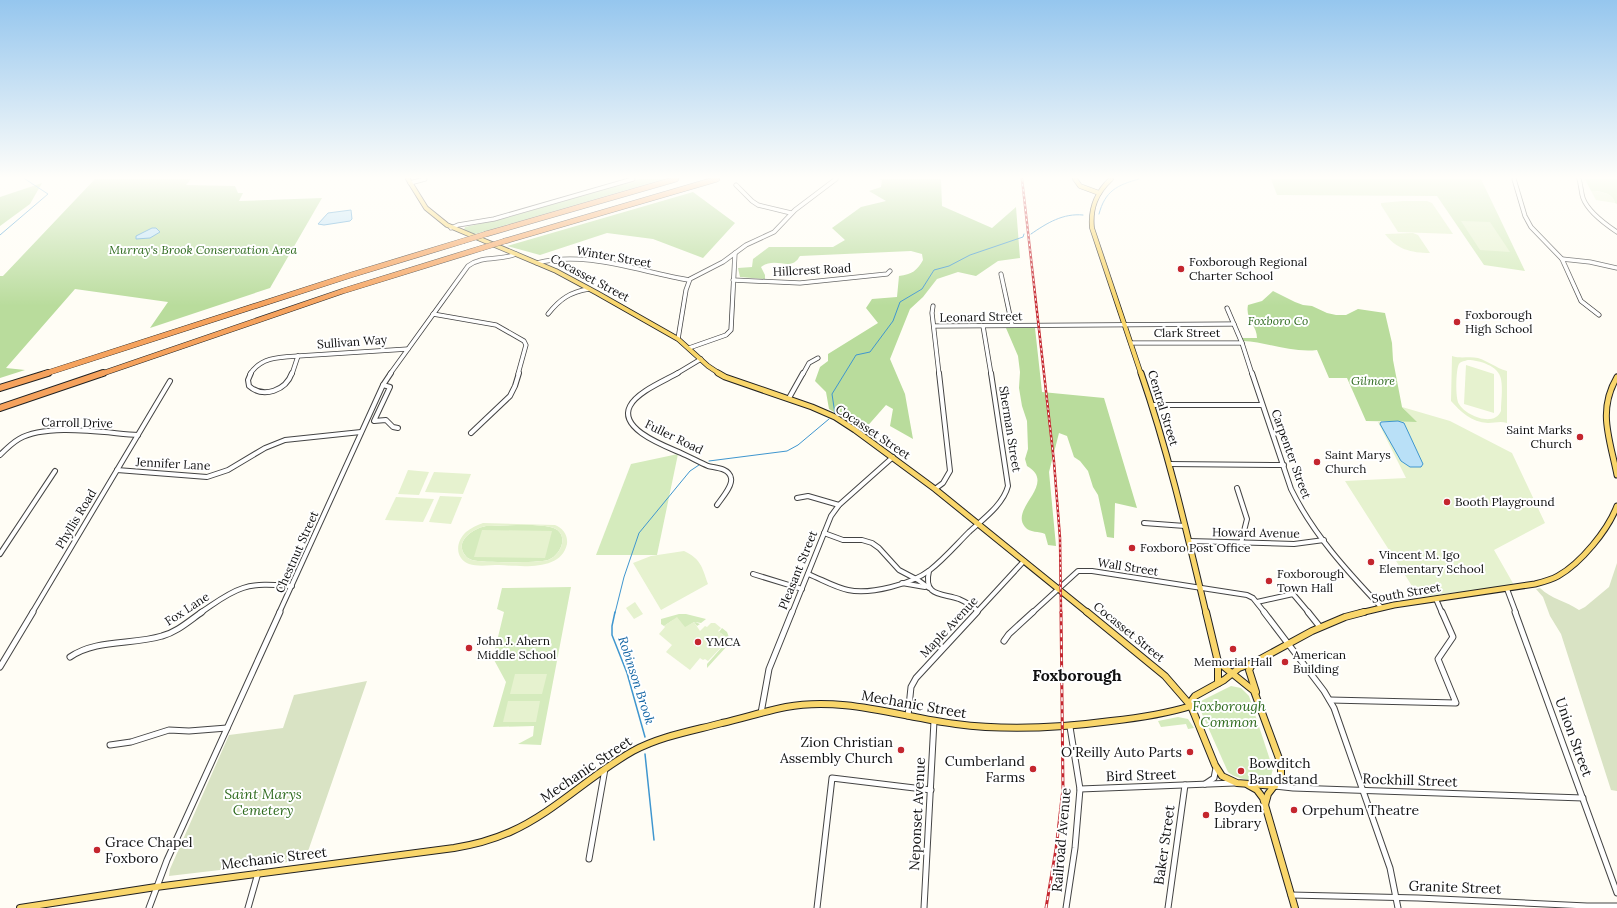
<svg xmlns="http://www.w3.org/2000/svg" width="1617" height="908" viewBox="0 0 1617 908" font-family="Lora,serif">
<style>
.green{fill:#d5ebbd}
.forest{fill:#b9dc9c}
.cemetery{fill:#d9e3c4}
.pitch{fill:#e6f2cf;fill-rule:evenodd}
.water{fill:#b9e0f7;stroke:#3f96cf}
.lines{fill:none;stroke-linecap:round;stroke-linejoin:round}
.stream-far1{stroke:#3f96cf;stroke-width:1}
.stream{stroke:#3f96cf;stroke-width:1.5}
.minor-far2-casing{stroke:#444;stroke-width:5}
.minor-far1-casing{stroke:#444;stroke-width:6}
.minor-casing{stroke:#444;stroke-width:7}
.major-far2-casing{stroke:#222;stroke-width:5.5}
.major-far1-casing{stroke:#222;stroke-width:7}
.major-casing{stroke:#222;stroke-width:8}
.highway-far1-casing{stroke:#222;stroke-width:6}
.highway-casing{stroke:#222;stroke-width:8}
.minor-far2{stroke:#fff;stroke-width:3.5}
.minor-far1{stroke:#fff;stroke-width:4}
.minor{stroke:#fff;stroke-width:5}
.major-far2{stroke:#f9d66b;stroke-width:4}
.major-far1{stroke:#f9d66b;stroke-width:5}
.major{stroke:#f9d66b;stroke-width:6}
.highway-far1{stroke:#f5a25d;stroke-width:5}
.highway{stroke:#f5a25d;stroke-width:6}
.rail-far1-casing{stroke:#c4262e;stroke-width:2.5}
.rail-casing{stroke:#c4262e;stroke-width:3}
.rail-far1{stroke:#fff;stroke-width:1;stroke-dasharray:2.5;stroke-linecap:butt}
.rail{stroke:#fff;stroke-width:1.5;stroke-dasharray:4;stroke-linecap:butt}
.highway-bridge-casing{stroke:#222;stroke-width:6;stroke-linecap:butt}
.highway-bridge{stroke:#f5a25d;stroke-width:5}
.poi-dot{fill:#c4262e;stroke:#fff;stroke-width:1.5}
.labels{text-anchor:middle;stroke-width:4;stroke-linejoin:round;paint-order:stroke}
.park-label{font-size:12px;font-style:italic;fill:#2f6b1f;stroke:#fff}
.street-label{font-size:12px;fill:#111;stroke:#fff}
.poi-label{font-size:12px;fill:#111;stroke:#fff;text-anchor:start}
.water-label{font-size:13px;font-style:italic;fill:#1768a6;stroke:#fff}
.near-street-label{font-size:14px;fill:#111;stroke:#fff}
.near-park-label{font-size:14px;font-style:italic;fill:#2f6b1f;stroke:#fff}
.near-poi-label{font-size:14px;fill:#111;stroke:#fff;text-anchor:start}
.district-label{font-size:16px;font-weight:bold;fill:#111;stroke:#fff}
</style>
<rect width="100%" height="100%" fill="#fffdf5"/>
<g class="green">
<polygon points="1271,179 1481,179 1525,271 1484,265 1437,196 1277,195"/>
<path d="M1585,179H1617V204L1615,203C1613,193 1600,191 1591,191Z"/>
<polygon points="678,454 657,555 596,555 631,464"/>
<path d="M486,526C503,526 535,523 550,527C570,531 563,554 548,560C539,563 482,563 472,560C469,559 466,557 465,555C454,541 474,528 486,526Z"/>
<polygon points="571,587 541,745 518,744 533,736 534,726 493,727 506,682 493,658 504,612 497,609 502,588"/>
<polygon points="679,614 686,614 706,619 701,623 695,622 700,624 697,626 694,622 685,628 673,620 664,626 661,624 661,619"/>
<polygon points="722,628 727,632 730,640 726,644 728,645 707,668 707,664 729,639 719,632"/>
<path d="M1231,686L1241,688L1249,696L1273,769L1271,776C1261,784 1237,780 1228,772L1199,707L1198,704L1201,701Z"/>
<polygon points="1178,717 1188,719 1194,728 1188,729 1186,724 1161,727 1158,721"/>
</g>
<g class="forest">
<polygon points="95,179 191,179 186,185 235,186 238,193 243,193 239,201 322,198 270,288 150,328 168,302 75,289 6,368 25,370 0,378 0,276 3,276"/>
<polygon points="639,179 664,179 475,234 464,230 465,227 502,219"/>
<path d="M878,179H941L942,206L992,228L1016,207L1020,258L998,261L976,276L958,272L937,279L923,297L910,309L890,359L905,394L913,439L890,426L893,409L886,405L864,430L829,409L826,392L815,381L820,367L828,361V354L878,323L866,308L872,299L897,297L899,276C912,274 917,271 923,260L922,254L911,251L800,256C798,258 798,260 796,261C788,269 774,257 761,267L765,275V279L740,277L738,268L752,267L753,259L769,247H833L845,240L832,228L861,207L886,201L869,191L881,187L882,180Z"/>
<polygon points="42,183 30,204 0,226 0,197"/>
<polygon points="693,192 735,223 703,258 653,239 607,233 540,255 507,246"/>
<path d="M1273,291L1295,302L1303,305L1312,306L1327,313L1336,315H1346L1358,309L1385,313L1392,343L1393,360L1402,407L1418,422L1366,421L1347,378H1329L1317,350C1292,353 1267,342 1243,341L1241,338H1257C1257,325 1245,319 1248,305L1262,301Z"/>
<path d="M1006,328H1035L1042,392L1104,398L1137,508L1115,503L1114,538L1107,537L1098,495L1093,487L1088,471L1080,461L1074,457L1067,436L1059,433L1049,472L1056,546L1048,545L1045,534C1039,531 1030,533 1025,527C1009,508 1058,484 1027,466L1025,459L1028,449L1027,421L1022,406L1019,388L1020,372L1018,356Z"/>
</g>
<g class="cemetery">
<path d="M1617,563V791L1611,790L1561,634L1550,616L1543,597L1536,589L1540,588C1551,599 1566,601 1579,610L1585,607L1609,587Z"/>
<polygon points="367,681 305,860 169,876 170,869 229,735 283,728 294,695"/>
</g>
<g class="pitch">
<path d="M1591,191C1600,191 1613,193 1615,203L1596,200Z"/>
<polygon points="1403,201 1427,201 1432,203 1453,234 1398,232 1381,205 1381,203"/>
<polygon points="1461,221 1490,222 1510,252 1480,250"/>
<path d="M1413,233L1418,235L1430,253C1411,253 1396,249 1385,234Z"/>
<path d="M1452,356C1461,359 1469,356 1478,358C1488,361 1496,368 1507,371V423C1500,421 1495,423 1488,423C1471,422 1461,412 1451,401ZM1468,360C1479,360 1499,366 1501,379C1503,390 1501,401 1501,411C1494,428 1465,415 1459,404C1455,399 1456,368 1459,364C1461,361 1465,361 1468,360Z"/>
<polygon points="1466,365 1494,374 1494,413 1464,404"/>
<polygon points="1402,407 1450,421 1512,453 1545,523 1494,550 1514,585 1419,597 1345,481 1406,478 1378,422 1417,422"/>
<polygon points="408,470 429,472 419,495 398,494"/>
<polygon points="434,472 471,474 463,494 425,492"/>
<polygon points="440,496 462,497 451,524 429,522"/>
<polygon points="396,497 434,499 423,522 385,520"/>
<path d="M483,523L555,525C563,528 568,535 567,544C561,572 520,566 499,565C490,565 478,567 469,564C454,558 456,541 466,532C471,528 477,525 483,523ZM486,526C503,526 535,523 550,527C570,531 563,554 548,560C539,563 482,563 472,560C469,559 466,557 465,555C454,541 474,528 486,526Z"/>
<polygon points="482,530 552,531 545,558 474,557"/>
<path d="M684,551C701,559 702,567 708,584L661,610L633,563L651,556Z"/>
<polygon points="635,602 643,614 634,619 626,608"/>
<polygon points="677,617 685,627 694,622 700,631 705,626 707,627 711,623 715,623 721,628 718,631 729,639 708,661 705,659 703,660 700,658 690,670 666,652 672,645 659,634 665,627 664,626"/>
<polygon points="515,674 547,674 542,694 510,694"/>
<polygon points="508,701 540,701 536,722 503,722"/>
</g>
<g class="water">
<polygon points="351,210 352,219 350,221 324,225 318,224 328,213"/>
<polygon points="152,228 156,228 160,232 150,238 136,239 136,236"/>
<polygon points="1398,421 1404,423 1423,464 1421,467 1410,467 1401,461 1380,424 1381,422"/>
</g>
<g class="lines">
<g class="stream-far1">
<path d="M1099,214C1105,191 1117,185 1139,179"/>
<path d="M1031,234C1047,223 1063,213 1083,215"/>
<polyline points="0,235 48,194 25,179"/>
<polyline points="835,414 832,394 856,355 870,352 893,321 900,302 922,289 934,270 949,266 970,255 1023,237 1024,234"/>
<polyline points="709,461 787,451 798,445 829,419"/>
<polyline points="615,613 624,577 639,533 690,471 699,465"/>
</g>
<g class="stream">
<polyline points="615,612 612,626 612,635 627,673 645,737"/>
<polyline points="645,754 654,840"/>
</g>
<g class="minor-far2-casing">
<g id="minor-far2">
<polyline points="1514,179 1525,216 1531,227 1562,259 1581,301 1599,315"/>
<path d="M1579,179C1581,185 1581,192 1583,198C1588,212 1605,224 1617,232"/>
<polyline points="410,183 425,179"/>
<polyline points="736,185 752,201 758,205 791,213"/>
<polyline points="451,228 458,225 494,219 633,179"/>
<polyline points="1562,259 1590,262 1617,268"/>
<path d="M537,263C586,250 640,272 689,280"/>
<polyline points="1001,274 1012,325"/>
<polyline points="733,280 800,283 887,274 890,271"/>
<polyline points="933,306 932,313 939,374"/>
<polyline points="1227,308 1242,343 1252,374"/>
<polyline points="433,314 496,325 524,341 526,345 518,374"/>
<path d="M548,314C560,299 570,292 589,289"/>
<polyline points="935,326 1234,324"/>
<polyline points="983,326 991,374"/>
<polyline points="678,339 686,290 690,279 723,262 746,245 774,232 795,210 836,179"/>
<polyline points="1132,343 1242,343"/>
<polyline points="689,348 726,335 731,330 735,253"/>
<polyline points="298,356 408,349"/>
<path d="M250,374C261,357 280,357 298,356"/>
<polyline points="292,374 298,356"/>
<path d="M390,374L468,266C483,255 500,261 516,254"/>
<polyline points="676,374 701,359"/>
<polyline points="803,374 809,363 818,358"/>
</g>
</g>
<g class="minor-far1-casing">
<g id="minor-far1">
<path d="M251,373L248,380L249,386C264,399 286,390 292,373"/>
<path d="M678,373C664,381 637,392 630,406C618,429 665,446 681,453C690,457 699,462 708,466C716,468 729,468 731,478C733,486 721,499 717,505"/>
<path d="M1252,373L1291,489C1313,534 1347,571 1381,607"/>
<polyline points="383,385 390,387 374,421 386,420 393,427 398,428"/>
<polyline points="789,398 803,373"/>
<polyline points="1152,405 1262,405"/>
<polyline points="471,433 510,396 515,386 519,373"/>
<path d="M0,455C6,449 12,443 19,439C47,423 105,433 138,435"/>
<polyline points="1169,464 1284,465"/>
<polyline points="117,470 207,477 228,470 265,448 285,440 361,432"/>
<polyline points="1237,488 1247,519 1241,543"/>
<polyline points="935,489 943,483 950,471 939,373"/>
<polyline points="797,498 808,496 839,505"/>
<polyline points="1144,523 1185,526"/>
<polyline points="824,533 843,540 862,540 872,543 879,548 899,570 918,580 929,588"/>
<polyline points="1189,541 1294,544 1324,540"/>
<polyline points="0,554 55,471"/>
<path d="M929,571C923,597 942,593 959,599C966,602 972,606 978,611"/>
<polyline points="753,574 802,589"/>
<path d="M808,574C821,579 834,587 848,590C870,595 912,584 930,570C944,559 956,545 969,532C983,519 1003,505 1008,486L991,373"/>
<polyline points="902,583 925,587"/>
<polyline points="1507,589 1516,613"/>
<polyline points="1436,599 1442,613"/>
<polyline points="1257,602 1293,594 1309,613"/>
<polyline points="32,613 170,381"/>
<path d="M200,613C214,604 227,593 243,588C258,583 276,585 292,586"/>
<polyline points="279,613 383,385 391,373"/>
<polyline points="792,613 831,516 839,505 893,457"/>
<polyline points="976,613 1024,561"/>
<polyline points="1032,613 1078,571 1092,571 1247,595 1253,598 1265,613"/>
</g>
</g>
<g class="minor-casing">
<g id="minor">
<polyline points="1264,612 1324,691 1334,708 1390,868 1398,908"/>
<polyline points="1308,612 1320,627"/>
<polyline points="1515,612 1617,893"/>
<polyline points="1004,641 1009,634 1033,612"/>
<path d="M70,657C96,639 132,645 162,636C177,632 189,621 202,612"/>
<polyline points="0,667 33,612"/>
<polyline points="1330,700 1456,703 1438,659 1453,637 1442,612"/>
<polyline points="761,713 769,669 792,612"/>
<polyline points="908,716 911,687 916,678 977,612"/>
<polyline points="110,745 131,742 169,730 189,731 227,728"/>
<polyline points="1205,784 1214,778 1216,768"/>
<polyline points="1275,786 1293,788 1583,798"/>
<polyline points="1080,789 1235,783"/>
<polyline points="589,859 605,769"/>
<polyline points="1291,895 1418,898 1587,906 1617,906"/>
<polyline points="149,908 167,860 280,612"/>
<polyline points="248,908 258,873"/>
<polyline points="817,908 832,778 931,790"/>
<polyline points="924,908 934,721"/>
<polyline points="1066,908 1075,848 1080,789 1070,727"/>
<polyline points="1168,908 1185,785"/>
</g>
</g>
<g class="major-far2-casing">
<g id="major-far2">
<polyline points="408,179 426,208 447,225 556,271 597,293 678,339 708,366 720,374"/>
<polyline points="1075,179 1080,186 1099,193"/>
<path d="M1111,179C1096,193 1090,208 1092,228L1141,374"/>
</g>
</g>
<g class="major-far1-casing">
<g id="major-far1">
<polyline points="718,373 725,377 812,407 835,417 855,430 935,489 1088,613"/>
<path d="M1141,373C1168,451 1187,533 1206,613"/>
<path d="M1617,377C1597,411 1610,439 1617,475"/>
<path d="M1360,613L1394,605L1535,584C1543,582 1551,580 1558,576C1581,563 1608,530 1617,506"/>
</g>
</g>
<g class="major-casing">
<g id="major">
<polyline points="1087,612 1165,676 1191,706 1215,765 1222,776 1237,783 1275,786"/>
<polyline points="1206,612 1218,662 1218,683"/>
<polyline points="1218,662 1254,691 1281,764 1281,777 1268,794 1265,805"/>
<polyline points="1253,663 1249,670 1256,692"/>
<polyline points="1191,706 1192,700 1195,696 1224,680 1239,668 1255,662 1312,631 1345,617 1364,612"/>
<polyline points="1248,785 1257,790 1263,798 1295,908"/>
<path d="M20,908L156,887L454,848C473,845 492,840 510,832C555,812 590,775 633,751C661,736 692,731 722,723C744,718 765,711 786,707C843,696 900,717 956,724C1008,731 1059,728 1111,721C1138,718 1165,714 1191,706"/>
</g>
</g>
<g class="highway-far1-casing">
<g id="highway-far1">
<polyline points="486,234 676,179"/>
<polyline points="505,241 717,179"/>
<polyline points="44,374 351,275 463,241"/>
<polyline points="101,374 343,291 482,248"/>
</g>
</g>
<g class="highway-casing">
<g id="highway">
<polyline points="0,388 48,373"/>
<polyline points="0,408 103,373"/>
</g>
</g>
<use href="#minor-far2" class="minor-far2"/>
<use href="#minor-far1" class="minor-far1"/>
<use href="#minor" class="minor"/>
<use href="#major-far2" class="major-far2"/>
<use href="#major-far1" class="major-far1"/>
<use href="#major" class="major"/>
<use href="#highway-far1" class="highway-far1"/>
<use href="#highway" class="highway"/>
<g class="rail-far1-casing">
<polyline id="rail-far1" points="1022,179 1054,462 1060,538 1061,613"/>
</g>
<g class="rail-casing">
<polyline id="rail" points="1046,908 1056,849 1063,789 1061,612"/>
</g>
<use href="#rail-far1" class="rail-far1"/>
<use href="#rail" class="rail"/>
<g class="highway-bridge-casing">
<g id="highway-bridge">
<polyline points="463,241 486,234"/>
<polyline points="482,248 505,241"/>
</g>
</g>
<use href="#highway-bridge" class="highway-bridge"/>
</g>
<linearGradient id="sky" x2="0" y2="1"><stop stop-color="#95c6ee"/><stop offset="0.58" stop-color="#fffefa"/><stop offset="1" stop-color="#fffefa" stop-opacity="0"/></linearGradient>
<rect width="1617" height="306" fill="url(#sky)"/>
<g class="poi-dot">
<circle cx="1181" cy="269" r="4"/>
<circle cx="1457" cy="322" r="4"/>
<circle cx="1580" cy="437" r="4"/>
<circle cx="1317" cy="462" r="4"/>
<circle cx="1447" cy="502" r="4"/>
<circle cx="1132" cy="548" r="4"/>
<circle cx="1371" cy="562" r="4"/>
<circle cx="1269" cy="581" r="4"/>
<circle cx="698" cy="642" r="4"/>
<circle cx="469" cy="648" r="4"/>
<circle cx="1233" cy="649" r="4"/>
<circle cx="1285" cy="662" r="4"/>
<circle cx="901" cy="750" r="4"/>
<circle cx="1190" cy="752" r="4"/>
<circle cx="1033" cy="769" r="4"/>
<circle cx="1241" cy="771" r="4"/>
<circle cx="1294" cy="810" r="4"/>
<circle cx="1206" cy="815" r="4"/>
<circle cx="97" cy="850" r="4"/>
</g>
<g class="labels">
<g class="park-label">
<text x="203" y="254">Murray's Brook Conservation Area</text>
<text x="1278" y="325">Foxboro Co</text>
<text x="1373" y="385">Gilmore</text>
</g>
<g class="street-label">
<text transform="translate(614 257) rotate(10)" y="4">Winter Street</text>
<text transform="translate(812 270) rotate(-3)" y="4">Hillcrest Road</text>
<text transform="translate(590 278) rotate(28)" y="4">Cocasset Street</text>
<text transform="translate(981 317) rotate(-1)" y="4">Leonard Street</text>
<text x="1187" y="337">Clark Street</text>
<text transform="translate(352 342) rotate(-4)" y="4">Sullivan Way</text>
<text transform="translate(1163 408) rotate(73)" y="4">Central Street</text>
<text transform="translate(77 423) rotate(1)" y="4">Carroll Drive</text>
<text transform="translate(1010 429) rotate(81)" y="4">Sherman Street</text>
<text transform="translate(873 432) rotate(34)" y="4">Cocasset Street</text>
<text transform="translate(674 437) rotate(26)" y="4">Fuller Road</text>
<text transform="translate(1291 454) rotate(70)" y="4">Carpenter Street</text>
<text transform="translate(173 464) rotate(3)" y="4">Jennifer Lane</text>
<text transform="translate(76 519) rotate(-59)" y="4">Phyllis Road</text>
<text transform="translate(1256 533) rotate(1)" y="4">Howard Avenue</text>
<text transform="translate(297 552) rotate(-66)" y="4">Chestnut Street</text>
<text transform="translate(1128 567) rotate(9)" y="4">Wall Street</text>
<text transform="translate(798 570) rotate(-68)" y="4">Pleasant Street</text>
<text transform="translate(1406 593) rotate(-10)" y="4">South Street</text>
<text transform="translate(187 609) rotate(-33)" y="4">Fox Lane</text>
<text transform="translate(949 627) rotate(-47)" y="4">Maple Avenue</text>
<text transform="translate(1129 632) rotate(39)" y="4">Cocasset Street</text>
</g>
<g class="poi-label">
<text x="1189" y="266">Foxborough Regional<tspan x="1189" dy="14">Charter School</tspan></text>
<text x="1465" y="319">Foxborough<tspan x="1465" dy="14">High School</tspan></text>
<text x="1572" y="434" text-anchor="end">Saint Marks<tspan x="1572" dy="14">Church</tspan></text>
<text x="1325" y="459">Saint Marys<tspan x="1325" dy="14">Church</tspan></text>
<text x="1455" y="506">Booth Playground</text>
<text x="1140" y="552">Foxboro Post Office</text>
<text x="1379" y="559">Vincent M. Igo<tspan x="1379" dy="14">Elementary School</tspan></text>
<text x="1277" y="578">Foxborough<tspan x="1277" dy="14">Town Hall</tspan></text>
<text x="477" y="645">John J. Ahern<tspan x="477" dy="14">Middle School</tspan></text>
<text x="706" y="646">YMCA</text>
<text x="1293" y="659">American<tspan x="1293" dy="14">Building</tspan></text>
<text x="1233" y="666" text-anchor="middle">Memorial Hall</text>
</g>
<g class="water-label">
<text transform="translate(637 680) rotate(72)" y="5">Robinson Brook</text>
</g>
<g class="near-street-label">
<text transform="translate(914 704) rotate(10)" y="5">Mechanic Street</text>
<text transform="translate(1574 737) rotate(70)" y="5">Union Street</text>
<text transform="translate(586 769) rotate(-34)" y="5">Mechanic Street</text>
<text transform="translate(1141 775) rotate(-2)" y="5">Bird Street</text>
<text transform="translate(1410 780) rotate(2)" y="5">Rockhill Street</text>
<text transform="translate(917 814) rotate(-87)" y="5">Neponset Avenue</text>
<text transform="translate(1061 840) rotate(-85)" y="5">Railroad Avenue</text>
<text transform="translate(1164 845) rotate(-82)" y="5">Baker Street</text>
<text transform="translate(274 858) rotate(-7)" y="5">Mechanic Street</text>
<text transform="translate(1455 887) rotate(2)" y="5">Granite Street</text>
</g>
<g class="near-park-label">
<text x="1229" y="711">Foxborough<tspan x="1229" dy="16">Common</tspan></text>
<text x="263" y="799">Saint Marys<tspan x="263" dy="16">Cemetery</tspan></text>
</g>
<g class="near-poi-label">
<text x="893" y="747" text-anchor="end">Zion Christian<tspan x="893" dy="16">Assembly Church</tspan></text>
<text x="1182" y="757" text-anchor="end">O'Reilly Auto Parts</text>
<text x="1025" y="766" text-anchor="end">Cumberland<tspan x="1025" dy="16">Farms</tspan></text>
<text x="1249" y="768">Bowditch<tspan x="1249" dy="16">Bandstand</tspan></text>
<text x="1214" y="812">Boyden<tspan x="1214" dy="16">Library</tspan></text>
<text x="1302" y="815">Orpehum Theatre</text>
<text x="105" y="847">Grace Chapel<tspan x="105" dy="16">Foxboro</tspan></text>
</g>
<g class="district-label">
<text x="1077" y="681">Foxborough</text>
</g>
</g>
</svg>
